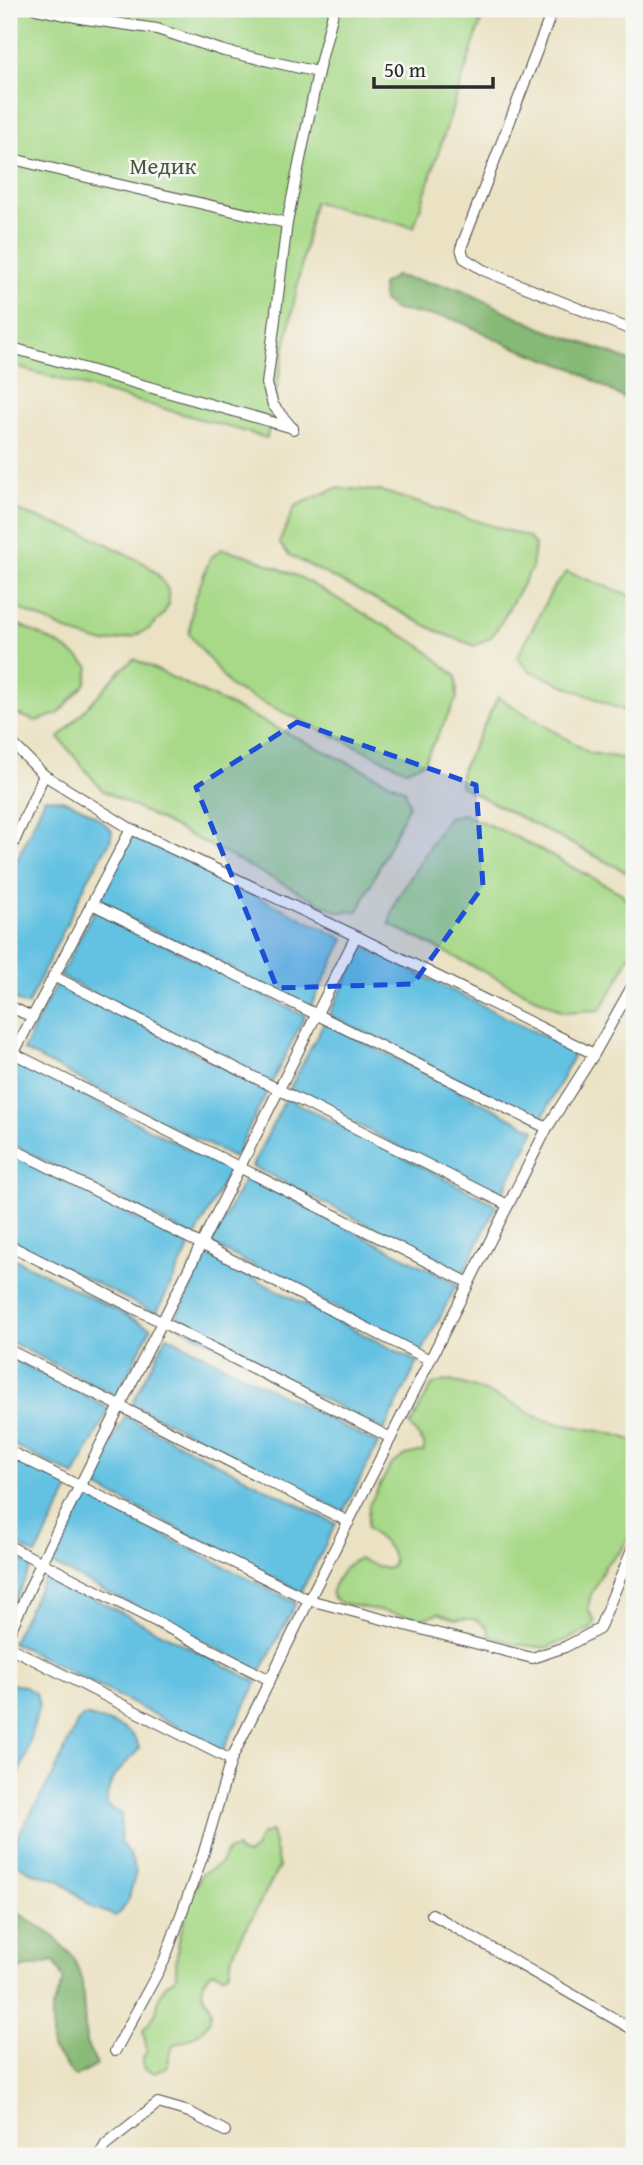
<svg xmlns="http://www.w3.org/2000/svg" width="643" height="2165" viewBox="0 0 643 2165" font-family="'Gentium Book Plus',serif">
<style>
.green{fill:#a7d988;stroke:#69825a;stroke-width:2}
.forest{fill:#85b974;stroke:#587250;stroke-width:2}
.water{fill:#64c1e2;stroke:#487686;stroke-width:2}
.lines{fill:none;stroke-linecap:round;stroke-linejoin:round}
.lane-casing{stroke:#484642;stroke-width:12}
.lane{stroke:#fff;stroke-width:10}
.marked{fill:#1d4ed8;fill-opacity:0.2;stroke:#1d4ed8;stroke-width:5;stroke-dasharray:14 9;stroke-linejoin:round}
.labels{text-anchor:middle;stroke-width:5;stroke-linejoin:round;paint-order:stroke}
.park-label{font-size:23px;fill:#4a5642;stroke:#f6f6f2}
</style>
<rect width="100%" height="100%" fill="#f6f6f2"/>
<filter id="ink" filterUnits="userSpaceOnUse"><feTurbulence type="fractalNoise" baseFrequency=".0143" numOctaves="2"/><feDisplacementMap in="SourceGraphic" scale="14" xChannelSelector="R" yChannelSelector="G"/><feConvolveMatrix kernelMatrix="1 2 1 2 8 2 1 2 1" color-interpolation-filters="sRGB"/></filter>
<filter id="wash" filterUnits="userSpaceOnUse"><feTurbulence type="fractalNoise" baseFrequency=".00686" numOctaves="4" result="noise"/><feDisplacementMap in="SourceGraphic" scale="28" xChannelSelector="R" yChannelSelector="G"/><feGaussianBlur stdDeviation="1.57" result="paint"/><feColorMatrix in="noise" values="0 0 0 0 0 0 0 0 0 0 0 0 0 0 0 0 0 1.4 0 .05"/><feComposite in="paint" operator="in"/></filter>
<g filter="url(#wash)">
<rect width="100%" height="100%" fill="#ebe2c3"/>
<g class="green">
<polygon points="9,9 485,9 414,227 314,202 267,438 9,365"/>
<polygon points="336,488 381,491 528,537 535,545 532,568 500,624 492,636 475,646 441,633 289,555 279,543 295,506"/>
<polygon points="9,508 91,536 146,564 159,576 168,590 169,604 162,616 149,629 132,637 105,643 77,635 9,604"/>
<polygon points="222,549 246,555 299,577 421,646 456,676 457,698 423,763 406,770 232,688 189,634 193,604 210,558"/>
<polygon points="567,572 634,597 634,715 530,671 517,658 553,588"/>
<path d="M9,620C36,633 68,646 89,667L86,683L58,714L36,721L19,715L9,708Z"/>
<polygon points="134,659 405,790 409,805 358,911 338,912 102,790 59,738 121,670"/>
<polygon points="498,697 590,753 634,760 634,876 460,786 461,771"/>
<polygon points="463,814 514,836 621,893 634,909 634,946 617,982 600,1010 564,1012 389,924 396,901 448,817"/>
<path d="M446,1381C462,1381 496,1396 512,1403C520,1406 527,1413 535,1416C567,1430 602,1427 634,1441V1528L621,1551L606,1564L590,1597L588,1609L595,1622L591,1629L547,1648L514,1644L489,1635L487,1627L475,1619H455L438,1613L423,1619L341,1603L333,1597L331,1593C336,1579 344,1565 358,1559L386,1569L393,1566C396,1548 379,1539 367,1528L369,1505L391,1465L406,1455L424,1451V1443L410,1426L432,1385Z"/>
<path d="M271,1831L279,1867L232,1955L230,1970L224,1975L213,1971C207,1977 201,1981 202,1990C202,1996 206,1999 209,2004C218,2026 190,2041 173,2045L167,2066L155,2073L145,2069L142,2060L147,2050L143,2031L156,2012L159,1998L165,1986L176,1977C175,1943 186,1905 202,1874L221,1863L227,1851L237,1848L239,1852L247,1855L255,1849L261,1835Z"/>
</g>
<g class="forest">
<polygon points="395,276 458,288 543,329 603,350 634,363 634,404 574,369 511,346 463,323 449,318 395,310 383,301 382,285"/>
<polygon points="9,1907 52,1935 74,1958 82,1982 86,2043 97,2065 75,2077 52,2049 52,2008 64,1981 54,1961 17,1970 9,1968"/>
</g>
<g class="water">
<path d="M45,798C71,799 94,812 112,831L110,842L88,879L27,1006L9,997V877Z"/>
<polygon points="131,834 344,939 310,1008 98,903"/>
<polygon points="95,908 305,1016 271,1084 60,976"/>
<polygon points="363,946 575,1052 541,1121 329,1015"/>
<polygon points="57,982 268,1090 234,1158 23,1050"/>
<polygon points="324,1022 535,1130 500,1198 289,1090"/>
<polygon points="18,1062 229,1170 195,1238 9,1143 9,1081"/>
<polygon points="286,1098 497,1205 463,1273 252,1166"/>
<polygon points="9,1153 190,1246 156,1314 9,1239"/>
<polygon points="246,1176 457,1284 422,1352 211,1244"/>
<polygon points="207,1255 418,1362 384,1430 173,1323"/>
<polygon points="9,1256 151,1328 116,1396 9,1341"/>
<polygon points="167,1336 378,1444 343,1512 132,1404"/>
<polygon points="9,1357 109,1408 75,1476 9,1443"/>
<polygon points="125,1416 336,1524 301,1592 91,1484"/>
<polygon points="9,1455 70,1487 36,1555 9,1541"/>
<polygon points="85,1495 296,1603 261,1671 50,1563"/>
<polygon points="9,1554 32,1566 9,1611"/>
<polygon points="46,1574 257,1682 223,1750 12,1642"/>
<polygon points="12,1684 24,1686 36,1694 39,1705 26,1756 9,1794 9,1691"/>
<path d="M85,1716C103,1721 136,1726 139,1749C124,1766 105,1780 107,1805L121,1814L120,1842L130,1855L136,1872L129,1897L121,1912L115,1916L92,1907L59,1880L34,1873L9,1860V1851L53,1775L78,1721Z"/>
</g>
</g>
<g filter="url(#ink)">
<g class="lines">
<g class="lane-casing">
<g id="lane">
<polyline points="36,9 86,19 157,29 224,51 318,72"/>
<polyline points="553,9 461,248 464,258 483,270 634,331"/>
<polyline points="9,158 107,182 287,223"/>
<polyline points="9,347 293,428"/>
<polyline points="293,429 273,405 267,384 287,223 318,72 334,9"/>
<polyline points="9,740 44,775 131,829 356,936 594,1054 547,1128 309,1600 231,1760"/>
<polyline points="9,853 44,775"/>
<polyline points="92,904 547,1128"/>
<polyline points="53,976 508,1205"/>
<polyline points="9,1006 32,1017"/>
<polyline points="13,1053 469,1283"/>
<polyline points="594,1054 634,983"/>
<polyline points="9,1062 131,829"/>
<polyline points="9,1147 430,1360"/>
<polyline points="9,1245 391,1438"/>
<polyline points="9,1350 349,1522"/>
<polyline points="9,1451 309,1600 532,1658 565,1647 599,1629 634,1545"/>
<polyline points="9,1546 270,1680"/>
<polyline points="9,1634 41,1563 356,936"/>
<polyline points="9,1647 231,1760 203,1855 164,1961 115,2051"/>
<polyline points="432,1914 634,2030"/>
<polyline points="99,2156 106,2144 158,2103 189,2112 225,2131"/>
</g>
</g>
<use href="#lane" class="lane"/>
</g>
</g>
<path class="marked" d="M297,722L476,785L483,886L413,984L277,988L196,787Z"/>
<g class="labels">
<g class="park-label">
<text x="163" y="174">Медик</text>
</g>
</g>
<rect width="643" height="2165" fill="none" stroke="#f6f6f2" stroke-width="35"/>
<path d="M374 77v10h119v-10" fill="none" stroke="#2b2b2b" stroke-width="3.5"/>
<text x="384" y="77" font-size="21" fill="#2b2b2b" stroke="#f6f6f2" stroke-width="5" paint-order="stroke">50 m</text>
</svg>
